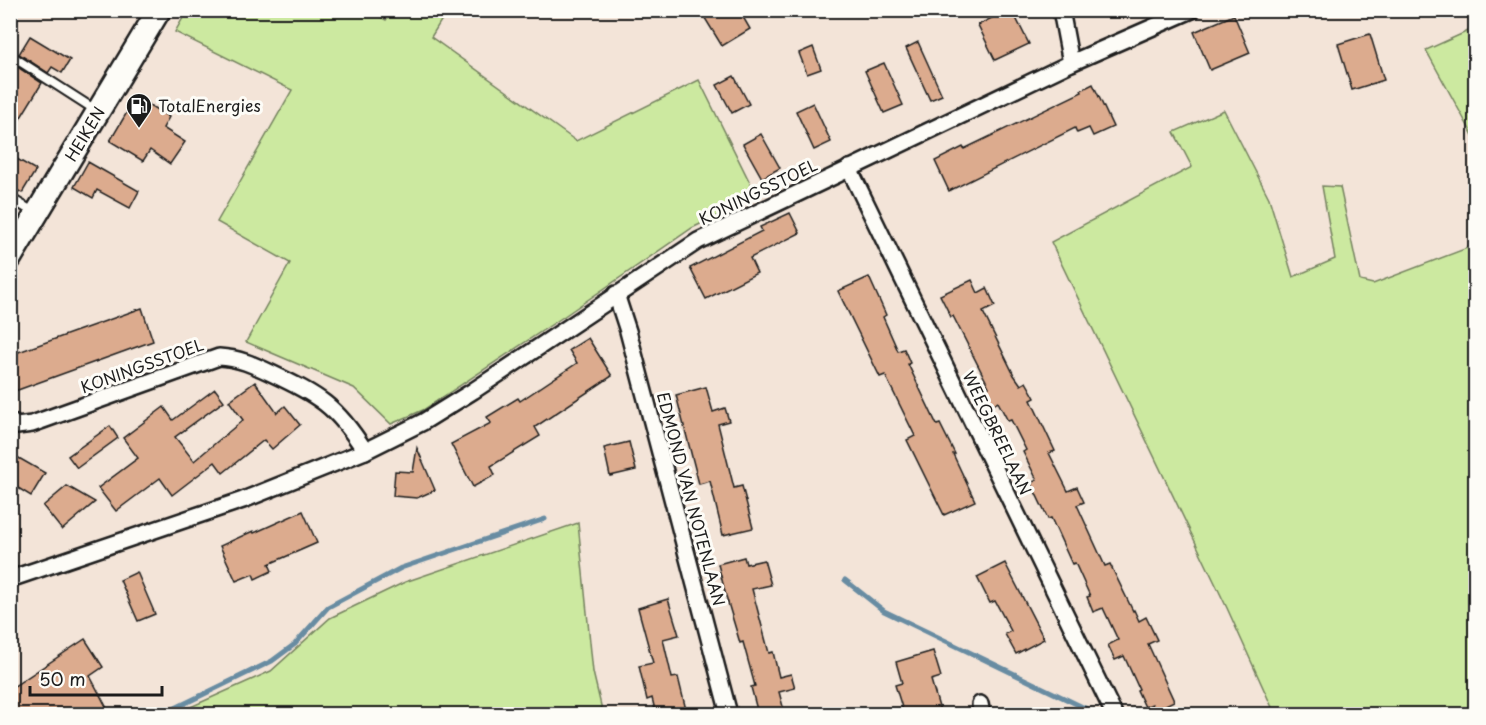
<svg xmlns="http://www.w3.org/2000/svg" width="1486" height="725" viewBox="0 0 1486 725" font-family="'Playpen Sans',sans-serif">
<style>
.green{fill:#cce9a0;stroke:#74825e;stroke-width:1.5}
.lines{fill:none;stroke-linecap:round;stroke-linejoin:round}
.stream{stroke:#688ca2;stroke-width:5}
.building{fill:#dcab8e;stroke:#1c1c1c;stroke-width:1.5}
.lane-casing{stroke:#1c1c1c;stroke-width:12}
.street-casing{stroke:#1c1c1c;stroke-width:20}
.secondary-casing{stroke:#1c1c1c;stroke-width:27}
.lane{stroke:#fdfcf7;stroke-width:8}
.street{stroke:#fdfcf7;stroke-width:15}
.secondary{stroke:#fdfcf7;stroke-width:22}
.labels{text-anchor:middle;stroke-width:6;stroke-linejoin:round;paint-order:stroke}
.poi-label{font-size:16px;fill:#1c1c1c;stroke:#fdfcf7;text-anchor:start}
.street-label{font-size:16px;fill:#1c1c1c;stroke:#fdfcf7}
</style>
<rect width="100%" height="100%" fill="#f3e4d8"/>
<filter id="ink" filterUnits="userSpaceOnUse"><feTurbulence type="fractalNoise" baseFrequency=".0167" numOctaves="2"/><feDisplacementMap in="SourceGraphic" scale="12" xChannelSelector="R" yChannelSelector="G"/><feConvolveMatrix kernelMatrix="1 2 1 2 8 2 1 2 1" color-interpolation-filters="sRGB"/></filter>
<g filter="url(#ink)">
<g class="green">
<polygon points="370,11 386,20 393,11 447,11 431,37 576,141 699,80 757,197 692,228 563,317 423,410 391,424 354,388 246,342 290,263 217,222 292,90 175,32 187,11"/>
<polygon points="1475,28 1475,139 1426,50"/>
<polygon points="1224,110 1269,198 1293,277 1335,259 1322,186 1340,187 1360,281 1373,284 1475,245 1475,714 1275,714 1227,608 1051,242 1192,167 1174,132"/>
<polygon points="578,523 593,672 603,714 175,714 271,671 330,618 405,582"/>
</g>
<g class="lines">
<g class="stream">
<polyline points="845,580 884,611 1093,712"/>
<polyline points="163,714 272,661 295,644 328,607 401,568 545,519"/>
</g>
</g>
<g class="building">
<polygon points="700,10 739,10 750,29 722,46"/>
<polygon points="1007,10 1012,10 1029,44 995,60 978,25"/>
<polygon points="1234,15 1250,53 1210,70 1194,32"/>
<polygon points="1370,34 1384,80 1352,90 1338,44"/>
<polygon points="30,36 70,60 62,73 52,67 48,73 19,54"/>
<polygon points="918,42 942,95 930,100 906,48"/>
<polygon points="813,47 821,69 807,74 799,53"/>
<polygon points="884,63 903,105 884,113 865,71"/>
<polygon points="13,64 42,83 10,135 10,68"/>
<polygon points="734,76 749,104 732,113 717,85"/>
<polygon points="1093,84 1113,127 1093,136 1089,128 1077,133 1075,128 949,191 935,161 963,147 964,149 1082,92 1081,90"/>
<polygon points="136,97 169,117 163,128 185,142 170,164 150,150 143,161 110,141"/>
<polygon points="813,103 831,142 814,150 796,111"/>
<polygon points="761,134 780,168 762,178 743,144"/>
<polygon points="10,155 36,170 22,193 10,186"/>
<polygon points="88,162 139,191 130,208 97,190 93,198 74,187"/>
<polygon points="790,213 800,233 750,258 757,273 706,299 690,268 762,231 760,227"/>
<polygon points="869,277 886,315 883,317 898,351 904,349 910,363 908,364 937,425 940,424 955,454 953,454 975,501 944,515 907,440 915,436 885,375 880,377 838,291"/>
<polygon points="972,280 978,293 987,288 995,306 983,312 1014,375 1021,385 1026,382 1035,398 1031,400 1055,451 1049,453 1068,491 1077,487 1084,502 1077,505 1105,566 1110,564 1133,611 1134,610 1139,621 1146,617 1157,640 1148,644 1174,701 1155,710 1152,704 1145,707 1137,690 1139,689 1124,656 1115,660 1108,645 1118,640 1103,608 1093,612 1087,597 1090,596 1075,563 1072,564 1051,518 1048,519 1031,483 1037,480 1023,452 1026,450 1011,420 1008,421 998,402 993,405 985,389 989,387 953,316 951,317 940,295"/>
<polygon points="142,308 153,341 15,391 10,378 10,355"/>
<polygon points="588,338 612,376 535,427 540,436 491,466 495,475 473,487 451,444 491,423 487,417 518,398 520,401 577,363 569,350"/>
<polygon points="255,382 277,413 285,406 300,425 272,449 264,440 223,473 215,462 172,495 160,478 116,511 98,488 138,458 123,438 164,407 173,420 215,389 224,401 175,437 194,461 243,420 229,401"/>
<polygon points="706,387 713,412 725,408 729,421 718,424 734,488 742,486 753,528 723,535 710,481 699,484 676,395"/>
<polygon points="110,426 118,438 77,468 68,456"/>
<polygon points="629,442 636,470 610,476 604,448"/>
<polygon points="417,448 435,490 417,498 393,496 395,471 413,472"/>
<polygon points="10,453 45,473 31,496 10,483"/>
<polygon points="67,486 95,502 62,530 43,506"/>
<polygon points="303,511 317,543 269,564 272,571 255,579 253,574 236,581 220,546 253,531 254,533"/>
<polygon points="744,557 746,564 764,560 771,585 752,589 769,653 773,652 779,677 791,674 795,688 779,692 785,714 758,714 751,687 755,686 743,642 740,643 726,596 718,564"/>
<polygon points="1005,563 1044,639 1016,654 1005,634 1011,631 995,601 990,603 977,577"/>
<polygon points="137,572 155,614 138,621 120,580"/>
<polygon points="668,599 679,635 663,639 672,678 678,677 687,714 656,714 652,698 647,700 639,666 653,663 638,608"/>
<polygon points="85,639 103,667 90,676 110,714 15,714 10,707 10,689"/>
<polygon points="933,651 941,677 931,680 941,714 904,714 895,685 902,683 896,662"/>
</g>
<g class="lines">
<g class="lane-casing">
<g id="lane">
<polyline points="10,55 97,111"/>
<polyline points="10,198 35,213"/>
</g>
</g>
<g class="street-casing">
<g id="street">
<polyline points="1061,10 1071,63"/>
<polyline points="849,168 1114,714"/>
<polyline points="616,294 628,331 729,714"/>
<path d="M10,421L17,426L32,424L219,357C239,358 254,365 271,373C319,396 336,405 365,451"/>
<polyline points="10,579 243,500 365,451 423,422 473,391 698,241 1071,63 1192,10"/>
<polyline points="980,704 982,714"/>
</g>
</g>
<g class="secondary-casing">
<polyline id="secondary" points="10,258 159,10"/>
</g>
<use href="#lane" class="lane"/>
<use href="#street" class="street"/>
<use href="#secondary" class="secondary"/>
</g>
</g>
<defs>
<g id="fuel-pin" transform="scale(1.35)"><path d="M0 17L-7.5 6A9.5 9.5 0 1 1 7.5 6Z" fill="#1c1c1c" stroke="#fdfcf7"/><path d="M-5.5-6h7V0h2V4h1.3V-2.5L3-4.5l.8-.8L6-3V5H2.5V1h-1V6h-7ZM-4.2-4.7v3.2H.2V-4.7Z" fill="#fff"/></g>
</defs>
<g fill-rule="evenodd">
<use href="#fuel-pin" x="139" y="106"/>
</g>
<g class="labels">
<g class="poi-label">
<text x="158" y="112">TotalEnergies</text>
</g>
<g class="street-label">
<text transform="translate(85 134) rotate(-59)" y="6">HEIKEN</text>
<text transform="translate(758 192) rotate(-26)" y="6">KONINGSSTOEL</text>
<text transform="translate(142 366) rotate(-20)" y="6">KONINGSSTOEL</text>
<text transform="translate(997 433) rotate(64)" y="6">WEEGBREELAAN</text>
<text transform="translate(691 499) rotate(75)" y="6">EDMOND VAN NOTENLAAN</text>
</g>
</g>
<rect width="1486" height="725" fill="none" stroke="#fdfcf7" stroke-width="36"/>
<rect x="18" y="18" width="1450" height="689" fill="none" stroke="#1c1c1c" stroke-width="2" filter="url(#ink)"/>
<path d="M30 686v9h132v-9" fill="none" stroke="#1c1c1c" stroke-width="3"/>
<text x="39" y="686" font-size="18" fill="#1c1c1c" stroke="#fdfcf7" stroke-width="4.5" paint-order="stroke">50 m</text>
</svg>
